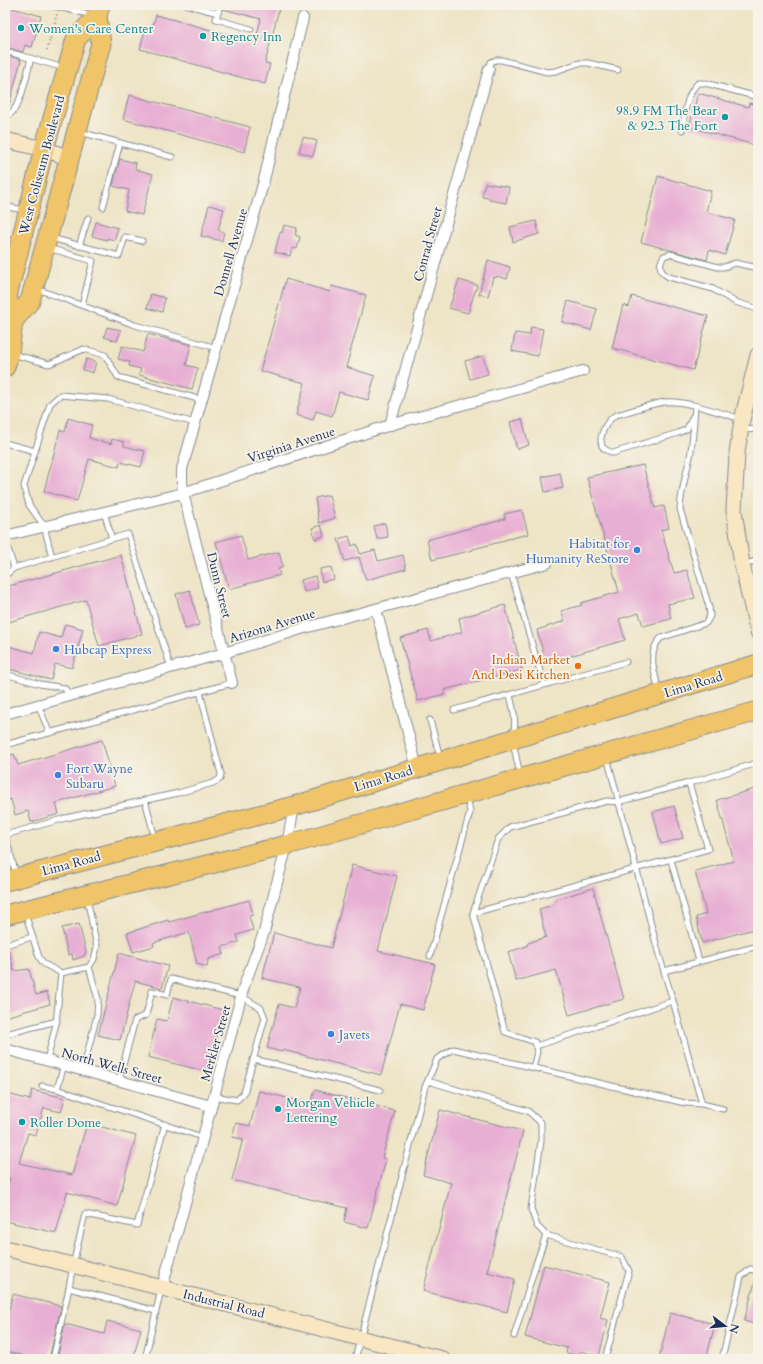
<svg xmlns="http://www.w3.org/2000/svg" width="763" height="1364" viewBox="0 0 763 1364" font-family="Cardo,serif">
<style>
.building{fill:#e8afd4}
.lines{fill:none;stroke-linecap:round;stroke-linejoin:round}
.lane-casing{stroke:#848a92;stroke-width:7}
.street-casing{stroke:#848a92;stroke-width:12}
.secondary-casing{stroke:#848a92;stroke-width:17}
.highway-casing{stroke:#848a92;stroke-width:21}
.path{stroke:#848a92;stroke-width:2;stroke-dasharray:1 3;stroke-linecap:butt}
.lane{stroke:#fff;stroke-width:5}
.street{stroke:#fff;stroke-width:10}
.secondary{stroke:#f9e7c3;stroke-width:15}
.highway{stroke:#f0c469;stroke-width:19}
.culture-dot{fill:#0f9aa8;stroke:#f7f3e8;stroke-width:1.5}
.shop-dot{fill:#3f7fe0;stroke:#f7f3e8;stroke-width:1.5}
.food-dot{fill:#e8710a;stroke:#f7f3e8;stroke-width:1.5}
.labels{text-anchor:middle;stroke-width:3.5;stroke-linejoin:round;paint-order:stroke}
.culture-label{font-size:13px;fill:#0d838f;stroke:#f7f3e8;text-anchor:start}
.street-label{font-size:13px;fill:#1b2f5e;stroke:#f7f3e8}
.shop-label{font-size:13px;fill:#366cbe;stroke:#f7f3e8;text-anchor:start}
.food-label{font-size:13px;fill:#c56008;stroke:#f7f3e8;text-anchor:end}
</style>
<rect width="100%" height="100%" fill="#f7f3e8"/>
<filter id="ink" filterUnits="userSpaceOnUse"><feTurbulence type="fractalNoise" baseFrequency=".025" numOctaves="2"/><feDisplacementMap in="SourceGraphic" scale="8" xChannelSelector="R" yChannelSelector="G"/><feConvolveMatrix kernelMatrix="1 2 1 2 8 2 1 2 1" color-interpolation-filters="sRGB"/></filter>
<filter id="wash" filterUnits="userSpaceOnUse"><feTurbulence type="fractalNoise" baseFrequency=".012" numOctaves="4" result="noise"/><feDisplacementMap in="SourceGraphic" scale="16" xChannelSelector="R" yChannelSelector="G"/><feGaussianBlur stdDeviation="0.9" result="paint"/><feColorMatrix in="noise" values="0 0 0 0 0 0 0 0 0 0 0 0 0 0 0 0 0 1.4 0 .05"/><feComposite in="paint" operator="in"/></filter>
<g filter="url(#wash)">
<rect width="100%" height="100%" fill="#eee4c6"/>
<g id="blocks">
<g class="building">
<polygon points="224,5 280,5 265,63 270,64 265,84 140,49 145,30 151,32 156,15 255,42 261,19 223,9"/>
<polygon points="5,6 41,16 32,47 25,45 23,52 5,47"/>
<polygon points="5,55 21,60 8,109 5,109"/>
<polygon points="698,93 748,107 749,103 758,105 758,146 689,127"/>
<polygon points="129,95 250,127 244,152 123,119"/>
<polygon points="303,137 317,141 313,156 299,152"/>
<polygon points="120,159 136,163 135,169 153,174 142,215 125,211 129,190 113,186"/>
<polygon points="658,176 711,191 706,212 735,220 725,255 709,250 707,260 641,242"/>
<polygon points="485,183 509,187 506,203 489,200 490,198 482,197"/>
<polygon points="209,205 224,209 218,230 224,232 222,241 201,236"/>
<polygon points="536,221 539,234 513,242 510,227"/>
<polygon points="96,222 118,228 114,240 107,238 107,240 92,236"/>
<polygon points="284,225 297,228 295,235 300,237 297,249 292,248 290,256 275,252 280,232 282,233"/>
<polygon points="488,260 510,267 507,279 497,276 496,278 493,277 488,296 479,294"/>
<polygon points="286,279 330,292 331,286 366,295 346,367 375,376 368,400 339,392 332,416 316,411 313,420 296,415 305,383 260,371"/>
<polygon points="459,280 477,285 468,313 449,308"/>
<polygon points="151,294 165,298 162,312 147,308"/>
<polygon points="632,296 708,316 693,370 612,348 623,305 629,307"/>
<polygon points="568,301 597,309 591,330 562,322"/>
<polygon points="107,327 121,330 117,341 104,337"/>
<polygon points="531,327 543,329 538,356 512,351 515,333 530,335"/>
<polygon points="148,334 191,345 186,365 198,368 192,389 139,375 141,369 129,366 130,362 118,359 122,346 143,352"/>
<polygon points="483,356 488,374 470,379 465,361"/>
<polygon points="86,359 96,362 93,373 83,370"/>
<polygon points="68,418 92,425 89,438 111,444 112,439 124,442 124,446 145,451 141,467 120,462 119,467 89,459 77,501 44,491 60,430 65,432"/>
<polygon points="522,419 529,445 517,449 510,422"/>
<polygon points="643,465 655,508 664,506 669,528 661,530 674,573 687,570 695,598 668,604 671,619 643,626 639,613 619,619 625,640 546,663 537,630 565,621 561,611 582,605 581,603 619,592 587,477"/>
<polygon points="560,473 563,488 545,492 542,477"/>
<polygon points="329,495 335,518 319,523 315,498"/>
<polygon points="522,510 528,534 504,540 504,541 473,549 473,550 432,560 427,540 484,524 484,525 505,519 504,514"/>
<polygon points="385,523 388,537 377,539 374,526"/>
<polygon points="321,525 324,536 315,539 312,528"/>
<polygon points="241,535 248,560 279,552 283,567 278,569 280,575 229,589 216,542"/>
<polygon points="349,536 352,546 357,544 360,554 375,550 378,561 403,555 406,569 366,580 359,557 345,561 338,539"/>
<polygon points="121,555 142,634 99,646 86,600 5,623 5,601 7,600 5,591 10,589 9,586"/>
<polygon points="331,567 334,579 322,582 320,569"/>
<polygon points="315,576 318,588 304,592 301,580"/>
<polygon points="190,590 199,625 185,629 176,594"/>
<polygon points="505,605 522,670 444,690 445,694 418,701 400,638 428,630 431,641 462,632 459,618"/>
<polygon points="65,624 83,629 72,668 55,664 51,680 5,668 5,645 34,653 39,632 61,638"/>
<polygon points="102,740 115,786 56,803 59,814 31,822 28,811 15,815 11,799 5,801 5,756 14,754 18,765"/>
<polygon points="758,788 758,928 702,943 696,917 706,914 695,871 734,861 717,800"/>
<polygon points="674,806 683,838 661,844 653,812"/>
<polygon points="352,865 397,876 378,951 435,964 423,1010 400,1004 381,1075 283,1050 282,1052 267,1048 279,1004 294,1008 300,987 262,978 274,933 331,948"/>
<polygon points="593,888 624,999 569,1015 556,970 516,981 508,952 527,946 528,943 546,937 539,909 553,905 557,899"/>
<polygon points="249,900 253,915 249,916 253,930 237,935 239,942 222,947 224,954 208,959 207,967 197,964 189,932 153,943 154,946 133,952 127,933 168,920 169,922"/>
<polygon points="79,924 86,952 84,956 73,960 72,954 68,955 62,928"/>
<polygon points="5,951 9,951 14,971 29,969 36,995 47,992 50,1004 5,1017"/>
<polygon points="119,953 168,966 162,988 135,981 120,1040 98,1035"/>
<polygon points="173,997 223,1010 208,1072 148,1057 157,1019 167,1021"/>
<polygon points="32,1090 65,1098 61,1112 44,1108 36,1135 28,1133 19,1163 72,1175 87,1123 136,1136 117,1206 67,1192 56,1233 5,1221 5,1195 10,1178 5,1176 5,1096 7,1097 8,1094 30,1100"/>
<polygon points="315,1090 395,1111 382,1158 386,1159 368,1228 344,1222 347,1208 232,1180 243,1139 232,1137 236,1123 250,1126 259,1091 311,1104"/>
<polygon points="440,1110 523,1131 487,1272 515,1279 507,1312 423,1291 451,1183 423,1175"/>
<polygon points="544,1265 610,1282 600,1318 608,1320 599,1356 580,1351 579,1356 566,1353 567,1348 525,1337"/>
<polygon points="755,1282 758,1283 758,1325 744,1321"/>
<polygon points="13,1294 61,1306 49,1359 36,1359 5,1351 5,1312 8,1313"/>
<polygon points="670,1313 715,1324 706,1359 659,1359"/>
<polygon points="107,1321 141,1329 133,1359 57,1359 65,1324 104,1334"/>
</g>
</g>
</g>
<g filter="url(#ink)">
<use href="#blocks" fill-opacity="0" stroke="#848a92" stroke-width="1"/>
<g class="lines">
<g class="lane-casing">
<g id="lane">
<polyline points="50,5 92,15"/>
<polyline points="188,5 218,13 216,19 251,29"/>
<polyline points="218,13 220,5"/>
<polyline points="5,51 64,68"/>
<polyline points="489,69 491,62 496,60 502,60 547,72 556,71 579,63 588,63 618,70"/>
<path d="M5,117C21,113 27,72 31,58"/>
<path d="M682,130C685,114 686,94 698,83H705L758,97"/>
<polyline points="80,132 172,157"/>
<polyline points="103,207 120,143"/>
<polyline points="5,208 7,207 25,210"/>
<polyline points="51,238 119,256 125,237 142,241"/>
<polyline points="79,246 88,218"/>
<polyline points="48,248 93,261 82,305"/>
<path d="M758,268L735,263L724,267H718L670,254L664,256C658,265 659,272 669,277L713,289L735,302L758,309"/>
<polyline points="37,289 135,325 217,348"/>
<polyline points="12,354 49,364 84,349 105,355 118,377 202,400"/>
<path d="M693,416L687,429L678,433L613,453C609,451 604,450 602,446C598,435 607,420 616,415C632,411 649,404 665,402C686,400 720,413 741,419"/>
<polyline points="743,430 758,429"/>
<polyline points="5,443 35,451"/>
<polyline points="104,512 112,539"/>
<polyline points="5,539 14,568"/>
<polyline points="52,557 44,526 29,505 24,486 50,404 60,395 108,399 195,423"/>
<polyline points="744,565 758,560"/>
<polyline points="511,573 544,685"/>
<polyline points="5,576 14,568 128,534 171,668"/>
<polyline points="5,674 40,684 64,688 71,695"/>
<path d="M659,691C655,674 646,652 661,638L706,623L710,616L709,607L680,509C681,491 686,474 690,457C693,440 694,423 695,406"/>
<path d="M510,695C513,708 517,721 513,734"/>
<polyline points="38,704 49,732"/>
<polyline points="454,710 626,662"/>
<polyline points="430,720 440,757"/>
<polyline points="513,742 520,775"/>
<polyline points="5,745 232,683"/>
<polyline points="607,757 659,955 673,1001 702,1104"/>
<polyline points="689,783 758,763"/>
<polyline points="145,800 155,838"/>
<polyline points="5,835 66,818 178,793 213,783 220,779 221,774 200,692"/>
<polyline points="5,835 16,874"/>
<polyline points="671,860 699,961"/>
<polyline points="25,913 39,957 44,964 61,973 89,967"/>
<polyline points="473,913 708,849 689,783 618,802 607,801 510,827 498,839 473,913 505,1032 535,1042 537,1052 533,1068"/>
<polyline points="5,945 32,937"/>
<polyline points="430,956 470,812 467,797"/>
<polyline points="664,971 758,946"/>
<polyline points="5,1045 6,1034 57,1021"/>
<polyline points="536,1046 673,1001"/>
<polyline points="253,1059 380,1090"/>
<polyline points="47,1060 56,1024 61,973"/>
<polyline points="64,1065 57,1089 202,1137"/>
<polyline points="83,1070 97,1015 98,999 89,967 94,959 97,947 87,898"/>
<polyline points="119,1080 135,1020 146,1015 152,991 167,995 171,979 241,996 261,1008 265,1018 244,1093 237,1100 214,1096"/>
<polyline points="428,1081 528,1111 541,1123 541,1141 531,1209 537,1226 546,1235"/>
<polyline points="42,1086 57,1089"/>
<polyline points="156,1311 69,1288 73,1265 85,1214 137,1225 165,1124"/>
<polyline points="514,1336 536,1264 546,1235 622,1257 629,1271 605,1359"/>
<polyline points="53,1359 69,1288"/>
<polyline points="145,1359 161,1290"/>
<polyline points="355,1359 425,1087 437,1059 453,1049 685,1103 702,1104 723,1109"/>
<polyline points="722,1359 741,1277 750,1269 758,1271"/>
</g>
</g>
<g class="street-casing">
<g id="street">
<polyline points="390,425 489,69"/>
<polyline points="5,536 183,493 390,425 583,371"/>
<polyline points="376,609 417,768"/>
<polyline points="232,683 183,493 182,481 182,469 263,184 303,18"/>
<polyline points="5,714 224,653 301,629 547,563"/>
<polyline points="5,1049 211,1106"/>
<polyline points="162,1288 244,986 264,932 287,845 294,806"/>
</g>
</g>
<g class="secondary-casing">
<g id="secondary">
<polyline points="5,140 44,149 70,158"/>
<polyline points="758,355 742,420 737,453 734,510 742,565 758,632"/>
<polyline points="5,1248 442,1359"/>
</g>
</g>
<g class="highway-casing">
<g id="highway">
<polyline points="13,321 30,301 98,54 101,44 97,16"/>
<polyline points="5,367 9,353 13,321 7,296 44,149 76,39 97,16 100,5"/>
<polyline points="5,881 294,806 758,664"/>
<polyline points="5,915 287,845 758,711"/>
</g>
</g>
<polyline class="path" points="47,50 57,14"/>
<use href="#lane" class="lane"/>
<use href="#street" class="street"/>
<use href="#secondary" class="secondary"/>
<use href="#highway" class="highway"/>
</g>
</g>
<g class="culture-dot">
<circle cx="21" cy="28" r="4"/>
<circle cx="203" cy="36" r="4"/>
<circle cx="725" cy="117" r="4"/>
<circle cx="278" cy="1109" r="4"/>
<circle cx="22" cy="1122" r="4"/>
</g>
<g class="shop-dot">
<circle cx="637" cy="550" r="4"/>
<circle cx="56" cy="649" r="4"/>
<circle cx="58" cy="775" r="4"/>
<circle cx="331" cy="1034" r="4"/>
</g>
<circle class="food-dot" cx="578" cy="666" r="4"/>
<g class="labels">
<g class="culture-label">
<text x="29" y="33">Women's Care Center</text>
<text x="211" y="41">Regency Inn</text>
<text x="717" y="115" text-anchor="end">98.9 FM The Bear<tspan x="717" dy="15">&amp; 92.3 The Fort</tspan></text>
<text x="286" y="1107">Morgan Vehicle<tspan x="286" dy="15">Lettering</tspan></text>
<text x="30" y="1127">Roller Dome</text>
</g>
<g class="street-label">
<text transform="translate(41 165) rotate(-75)" y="5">West Coliseum Boulevard</text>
<text transform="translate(427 244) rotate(-75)" y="5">Conrad Street</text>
<text transform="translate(230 252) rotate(-74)" y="5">Donnell Avenue</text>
<text transform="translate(291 444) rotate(-18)" y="5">Virginia Avenue</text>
<text transform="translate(220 585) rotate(76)" y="5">Dunn Street</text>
<text transform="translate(272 625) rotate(-17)" y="5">Arizona Avenue</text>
<text transform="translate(693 684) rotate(-17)" y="5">Lima Road</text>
<text transform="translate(383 778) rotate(-17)" y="5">Lima Road</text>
<text transform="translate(71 863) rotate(-15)" y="5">Lima Road</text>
<text transform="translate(215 1043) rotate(-74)" y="5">Merkler Street</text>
<text transform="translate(112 1065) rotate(15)" y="5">North Wells Street</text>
<text transform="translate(224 1303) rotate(14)" y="5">Industrial Road</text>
</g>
<g class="shop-label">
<text x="629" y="548" text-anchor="end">Habitat for<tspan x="629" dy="15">Humanity ReStore</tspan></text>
<text x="64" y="654">Hubcap Express</text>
<text x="66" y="773">Fort Wayne<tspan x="66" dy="15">Subaru</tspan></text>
<text x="339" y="1039">Javets</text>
</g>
<g class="food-label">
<text x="570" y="664">Indian Market<tspan x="570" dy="15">And Desi Kitchen</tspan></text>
</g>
</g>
<rect width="763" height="1364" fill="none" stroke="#f7f3e8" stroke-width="20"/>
<g transform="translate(725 1326) rotate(106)" stroke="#f7f3e8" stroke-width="3" paint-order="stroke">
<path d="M0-3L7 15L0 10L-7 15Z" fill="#1b2f5e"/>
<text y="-6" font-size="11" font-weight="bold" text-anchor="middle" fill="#1b2f5e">N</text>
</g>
</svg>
